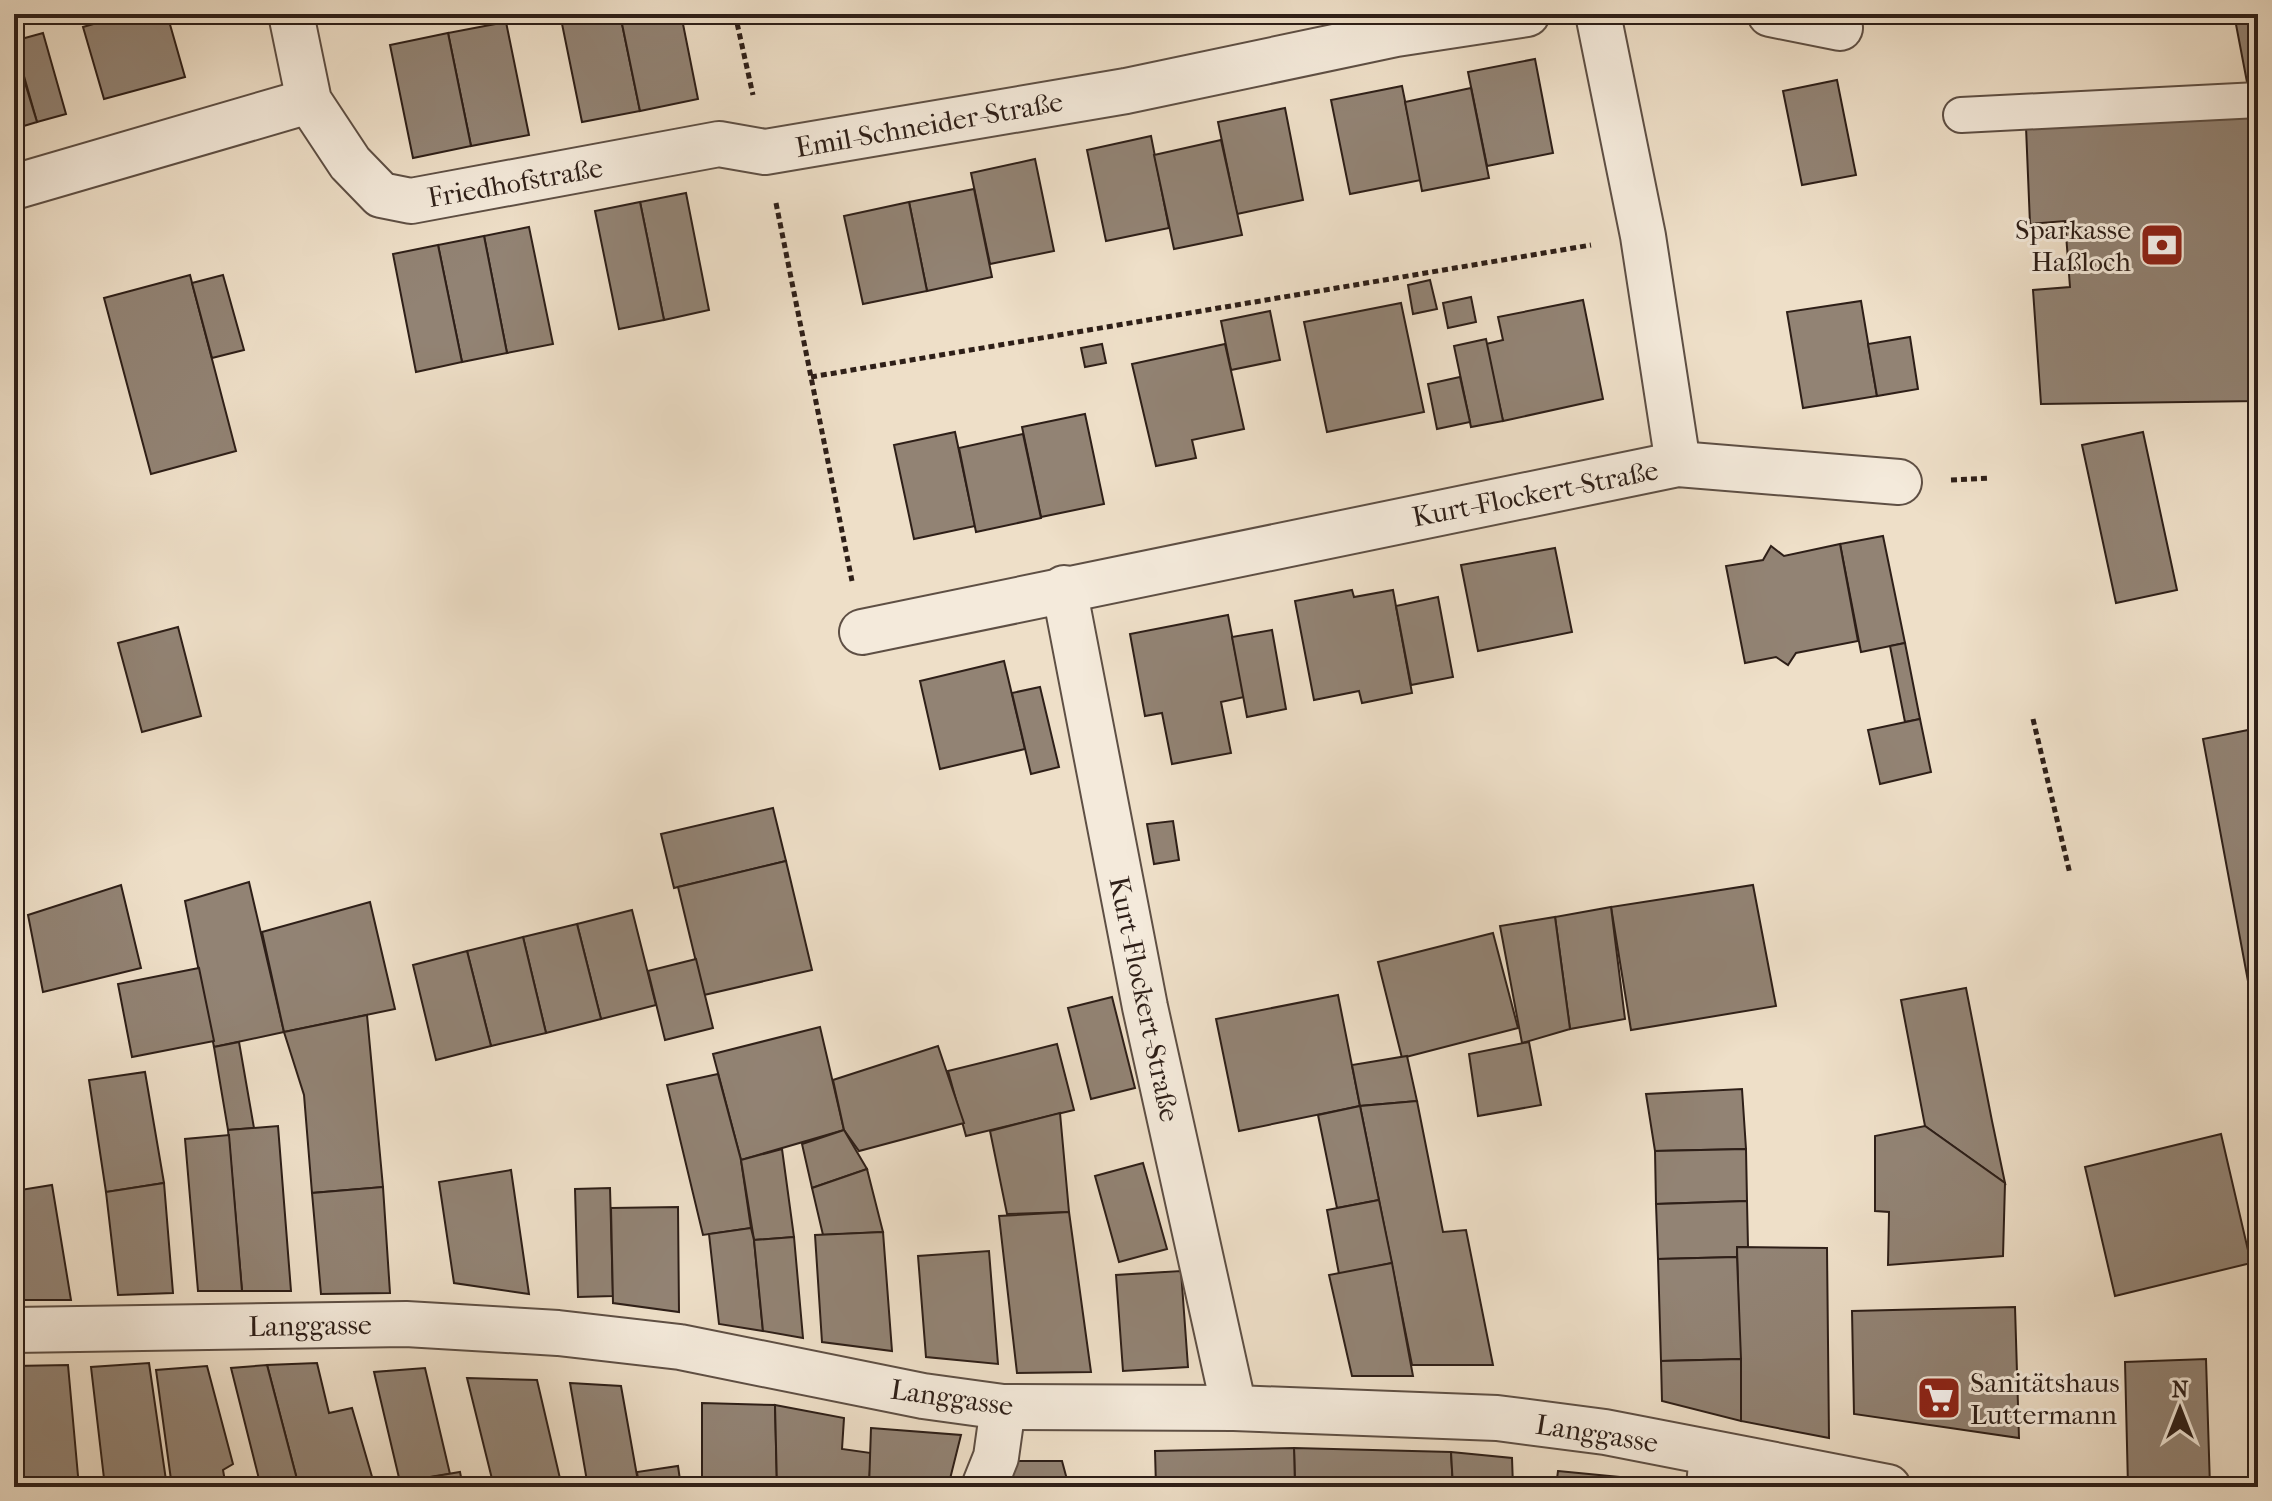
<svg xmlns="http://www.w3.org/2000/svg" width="2272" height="1501" viewBox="0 0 2272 1501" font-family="'IM FELL French Canon',serif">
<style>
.building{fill:#928374;stroke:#2e1f18;stroke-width:2}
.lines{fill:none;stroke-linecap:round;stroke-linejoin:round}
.service-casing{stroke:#5e4f44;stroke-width:38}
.minor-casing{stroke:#5e4f44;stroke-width:48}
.path{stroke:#2e1f18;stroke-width:5;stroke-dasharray:6 4;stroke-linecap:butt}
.service{stroke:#f4eadb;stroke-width:34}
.minor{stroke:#f4eadb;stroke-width:44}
.labels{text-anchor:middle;stroke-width:6;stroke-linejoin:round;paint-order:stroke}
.street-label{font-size:28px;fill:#2e1f18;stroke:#f4eadb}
.poi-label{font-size:28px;fill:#2e1f18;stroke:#f4eadb;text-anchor:end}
</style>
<rect width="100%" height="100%" fill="#eedfc8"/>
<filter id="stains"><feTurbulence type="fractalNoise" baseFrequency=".0025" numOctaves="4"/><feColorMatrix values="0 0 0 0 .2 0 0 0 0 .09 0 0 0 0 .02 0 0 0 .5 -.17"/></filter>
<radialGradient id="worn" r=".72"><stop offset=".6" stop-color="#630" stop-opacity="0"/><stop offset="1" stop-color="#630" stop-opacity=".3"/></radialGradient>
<g class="building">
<polygon points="128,14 167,14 185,77 104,99 83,27"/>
<polygon points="560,14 620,14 640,111 582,122"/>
<polygon points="620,14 681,14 698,99 640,111"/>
<polygon points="2234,14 2258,14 2258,80 2247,82"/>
<polygon points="506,22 529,135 471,146 448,33"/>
<polygon points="43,33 66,114 37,122 14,41"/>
<polygon points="448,33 471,146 413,158 390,45"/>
<polygon points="14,47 37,122 14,129"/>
<polygon points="1535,59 1553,153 1487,166 1468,72"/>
<polygon points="1837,80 1856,175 1802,185 1783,91"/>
<polygon points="1402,86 1421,180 1350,194 1331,100"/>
<polygon points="1471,88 1489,178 1422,191 1405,102"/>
<polygon points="1285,108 1303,200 1237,214 1218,122"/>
<polygon points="2258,114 2258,401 2041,404 2033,290 2070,287 2065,221 2030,224 2026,127"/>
<polygon points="1151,136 1169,228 1106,241 1087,150"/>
<polygon points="1221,140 1242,235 1174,249 1154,155"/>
<polygon points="1035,159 1054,251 990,264 971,173"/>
<polygon points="974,189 992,277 927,291 909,202"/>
<polygon points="686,193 709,310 664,320 640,202"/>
<polygon points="640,202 664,320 619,329 595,211"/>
<polygon points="909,202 927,291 863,304 844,216"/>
<polygon points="529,227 553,344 507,353 484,236"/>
<polygon points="484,236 507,353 462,362 438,245"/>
<polygon points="438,245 462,362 416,372 393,254"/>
<polygon points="190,275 236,451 151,474 104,298"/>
<polygon points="223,275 244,350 212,358 192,283"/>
<polygon points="1430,280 1437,309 1413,314 1408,285"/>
<polygon points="1471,297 1476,322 1448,328 1443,303"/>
<polygon points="1583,300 1603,399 1503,421 1486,344 1503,340 1498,317"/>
<polygon points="1861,301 1877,396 1803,408 1787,312"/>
<polygon points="1401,303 1424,412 1327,432 1304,322"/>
<polygon points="1270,311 1280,360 1231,370 1221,321"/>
<polygon points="1910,337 1918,389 1877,396 1868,344"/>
<polygon points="1486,339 1503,421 1471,427 1454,346"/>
<polygon points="1102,344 1106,363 1085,367 1081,348"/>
<polygon points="1225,344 1244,429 1192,440 1196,458 1156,466 1132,364"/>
<polygon points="1460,377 1470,422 1437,429 1428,384"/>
<polygon points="1085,414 1104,504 1041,517 1022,427"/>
<polygon points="955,432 975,526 914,539 894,445"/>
<polygon points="2143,432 2177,590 2116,603 2082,445"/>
<polygon points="1023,434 1041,518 976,532 959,448"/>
<polygon points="1883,536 1905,643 1861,652 1840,544"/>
<polygon points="1840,544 1858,641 1796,653 1788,665 1776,657 1745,663 1726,566 1763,560 1771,546 1784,556"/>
<polygon points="1555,548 1572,632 1478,651 1461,565"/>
<polygon points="1352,590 1354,597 1393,590 1412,693 1362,703 1359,691 1314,700 1295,601"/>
<polygon points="1438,597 1453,677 1411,685 1396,606"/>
<polygon points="1228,615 1244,697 1221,702 1231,753 1172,764 1162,713 1145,716 1130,634"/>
<polygon points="178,627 201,716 142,732 118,643"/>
<polygon points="1272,630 1286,709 1247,717 1232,637"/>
<polygon points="1905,643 1920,719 1905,722 1890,646"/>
<polygon points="1004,661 1025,749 940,769 920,681"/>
<polygon points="1040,687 1059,767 1031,774 1012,693"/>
<polygon points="1920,719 1931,772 1880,784 1868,730"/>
<polygon points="2258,728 2258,1007 2253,1008 2203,739"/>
<polygon points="773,808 786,861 674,888 661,834"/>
<polygon points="1173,821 1179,860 1154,864 1147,824"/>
<polygon points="786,861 812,970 704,995 678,887"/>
<polygon points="249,882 284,1032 214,1047 185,901"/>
<polygon points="121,885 141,968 43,992 28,915"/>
<polygon points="1753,885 1776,1006 1631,1030 1611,907"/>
<polygon points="370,902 395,1009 284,1032 262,932"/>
<polygon points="1611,907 1625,1019 1570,1029 1555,917"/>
<polygon points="632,910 656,1005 601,1019 577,924"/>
<polygon points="1555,917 1570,1029 1522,1043 1500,926"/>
<polygon points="577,924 601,1019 546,1033 523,937"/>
<polygon points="1493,933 1518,1028 1402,1058 1378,962"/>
<polygon points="523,937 546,1033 491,1046 467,951"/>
<polygon points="467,951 491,1046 436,1060 413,965"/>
<polygon points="696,959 713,1028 665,1040 648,971"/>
<polygon points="199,968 214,1041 132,1057 118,984"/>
<polygon points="1966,988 1992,1121 2005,1183 1925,1126 1901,1000"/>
<polygon points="1338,995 1360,1106 1239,1131 1216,1019"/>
<polygon points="1112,997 1135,1088 1091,1099 1068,1008"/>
<polygon points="367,1015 383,1187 312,1193 304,1095 284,1032"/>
<polygon points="820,1027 844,1130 741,1160 713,1054"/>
<polygon points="239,1042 254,1128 228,1130 214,1047"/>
<polygon points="1529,1042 1541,1105 1478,1116 1469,1054"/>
<polygon points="1057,1044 1074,1110 966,1136 948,1071"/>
<polygon points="938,1046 964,1123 859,1151 844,1130 833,1080"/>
<polygon points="1407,1056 1417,1101 1360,1106 1352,1065"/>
<polygon points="145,1072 164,1183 106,1192 89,1080"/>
<polygon points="718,1074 741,1160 751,1228 703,1235 667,1085"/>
<polygon points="1742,1089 1746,1149 1655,1151 1646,1094"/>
<polygon points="1417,1101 1443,1232 1466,1230 1493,1365 1412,1365 1360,1106"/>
<polygon points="1360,1106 1379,1200 1337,1208 1318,1115"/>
<polygon points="1060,1113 1069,1212 1007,1214 990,1131"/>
<polygon points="278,1126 291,1291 242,1291 228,1130"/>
<polygon points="1925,1126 2005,1183 2003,1256 1888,1265 1889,1212 1875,1211 1875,1136"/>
<polygon points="844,1130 867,1169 812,1188 802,1144"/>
<polygon points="2221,1134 2251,1263 2115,1296 2085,1167"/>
<polygon points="229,1135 242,1291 198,1291 185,1139"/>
<polygon points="782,1149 794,1237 754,1240 741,1160"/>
<polygon points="1746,1149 1747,1201 1656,1204 1655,1151"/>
<polygon points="1143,1163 1167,1249 1119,1262 1095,1176"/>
<polygon points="867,1169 883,1232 823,1235 812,1188"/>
<polygon points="511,1170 529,1294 454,1283 439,1182"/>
<polygon points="164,1183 173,1293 118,1295 106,1192"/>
<polygon points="52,1185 71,1300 14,1300 14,1191"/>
<polygon points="383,1187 390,1293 321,1294 312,1193"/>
<polygon points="610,1188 613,1296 578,1297 575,1189"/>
<polygon points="1379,1200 1392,1263 1339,1274 1327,1210"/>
<polygon points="1747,1201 1748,1247 1737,1247 1737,1257 1658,1259 1656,1204"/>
<polygon points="678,1207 679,1312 613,1303 611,1208"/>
<polygon points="1069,1212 1091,1372 1017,1373 999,1216"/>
<polygon points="751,1228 754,1240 763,1331 719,1324 709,1234"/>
<polygon points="883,1232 892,1351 822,1342 815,1235"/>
<polygon points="794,1237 803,1338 763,1331 754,1240"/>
<polygon points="1737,1247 1827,1248 1829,1438 1741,1421"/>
<polygon points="989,1251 998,1364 926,1357 918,1256"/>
<polygon points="1737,1257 1741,1359 1661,1361 1658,1259"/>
<polygon points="1392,1263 1413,1376 1352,1376 1329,1275"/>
<polygon points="1181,1271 1188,1367 1123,1371 1116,1275"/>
<polygon points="2015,1307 2019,1438 1854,1414 1852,1311"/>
<polygon points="1741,1359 1741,1421 1662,1401 1661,1361"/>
<polygon points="2206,1359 2210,1487 2128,1487 2125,1362"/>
<polygon points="149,1363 167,1487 105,1487 91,1367"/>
<polygon points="317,1363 329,1413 352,1408 375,1487 299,1487 267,1365"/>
<polygon points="68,1365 79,1487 14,1487 14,1366"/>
<polygon points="267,1365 299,1487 261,1487 231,1368"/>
<polygon points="207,1366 233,1464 223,1470 226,1487 172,1487 156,1370"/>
<polygon points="425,1368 450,1474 400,1482 374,1372"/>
<polygon points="467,1378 537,1380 562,1487 494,1487"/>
<polygon points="570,1383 621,1386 639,1487 588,1487"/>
<polygon points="702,1403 775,1405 777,1487 702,1487"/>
<polygon points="775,1405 844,1418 842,1449 871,1453 869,1485 777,1487"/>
<polygon points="2249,1422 2258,1422 2258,1487 2248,1487"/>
<polygon points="871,1428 961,1435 948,1487 869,1487"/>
<polygon points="1294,1448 1451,1452 1453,1487 1295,1487"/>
<polygon points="1294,1448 1295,1487 1156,1487 1155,1451"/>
<polygon points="1451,1452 1512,1458 1513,1487 1453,1487"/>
<polygon points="1016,1461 1062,1461 1069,1487 1000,1487"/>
<polygon points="678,1466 681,1487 639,1487 637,1472"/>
<polygon points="1558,1471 1681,1483 1681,1487 1556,1487"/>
<polygon points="460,1472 463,1487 401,1487 400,1482"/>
</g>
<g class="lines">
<g class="service-casing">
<g id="service">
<polyline points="1961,115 2258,100"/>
<polyline points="1704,1487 1707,1452"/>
</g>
</g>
<g class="minor-casing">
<g id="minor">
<polyline points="291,14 309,101 350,163 381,195 411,201 719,144 765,152 1126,91 1396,34 1527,14"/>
<polyline points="1598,14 1643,236 1678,464"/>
<polyline points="1770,14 1840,28"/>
<polyline points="14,187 309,101"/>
<polyline points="1064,588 1145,1007 1234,1408"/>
<polyline points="862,632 1678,464 1899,482"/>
<polyline points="14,1330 406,1324 558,1333 680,1347 923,1396 1003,1407 1234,1408 1497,1418 1605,1432 1888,1487"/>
<polyline points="984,1487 996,1457 1003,1407"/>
</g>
</g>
<g class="path">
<polyline points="735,14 753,95"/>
<polyline points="776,203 852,581"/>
<polyline points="811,377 1591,245"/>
<polyline points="1951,480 1990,478"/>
<polyline points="2033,719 2070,874"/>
</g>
<use href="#service" class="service"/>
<use href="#minor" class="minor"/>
</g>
<defs>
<g id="bank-square" transform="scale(2.3)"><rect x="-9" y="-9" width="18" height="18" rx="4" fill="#8f2418" stroke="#f4eadb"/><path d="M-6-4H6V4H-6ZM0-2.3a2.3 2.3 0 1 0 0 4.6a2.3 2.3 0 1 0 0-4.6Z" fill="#fff"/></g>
<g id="supermarket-square" transform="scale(2.3)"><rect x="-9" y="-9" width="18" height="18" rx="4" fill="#8f2418" stroke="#f4eadb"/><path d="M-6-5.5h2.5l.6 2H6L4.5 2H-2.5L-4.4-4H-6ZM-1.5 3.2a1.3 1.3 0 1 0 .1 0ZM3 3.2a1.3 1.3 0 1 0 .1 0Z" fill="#fff"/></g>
</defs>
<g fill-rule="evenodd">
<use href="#bank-square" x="2162" y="245"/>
<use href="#supermarket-square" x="1939" y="1398"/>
</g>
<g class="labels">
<g class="street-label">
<text transform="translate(929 124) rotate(-10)" y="10">Emil-Schneider-Straße</text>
<text transform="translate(515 182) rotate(-10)" y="10">Friedhofstraße</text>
<text transform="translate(1535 493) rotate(-11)" y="10">Kurt-Flockert-Straße</text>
<text transform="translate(1145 999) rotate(78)" y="10">Kurt-Flockert-Straße</text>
<text transform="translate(310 1325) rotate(-1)" y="10">Langgasse</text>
<text transform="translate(952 1397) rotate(8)" y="10">Langgasse</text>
<text transform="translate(1597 1433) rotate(9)" y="10">Langgasse</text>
</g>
<g class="poi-label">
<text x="2131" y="239">Sparkasse<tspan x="2131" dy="32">Haßloch</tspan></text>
<text x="1970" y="1392" text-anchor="start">Sanitätshaus<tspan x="1970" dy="32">Luttermann</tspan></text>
</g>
</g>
<rect width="2272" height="1501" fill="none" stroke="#eedfc8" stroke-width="48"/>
<rect x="16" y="16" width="2240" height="1469" fill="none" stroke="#2e1f18" stroke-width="4"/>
<rect x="24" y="24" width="2224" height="1453" fill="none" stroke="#2e1f18" stroke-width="2"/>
<g transform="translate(2180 1409)" stroke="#f4eadb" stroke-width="6" paint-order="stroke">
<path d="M0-6L14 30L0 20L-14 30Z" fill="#2e1f18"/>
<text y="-12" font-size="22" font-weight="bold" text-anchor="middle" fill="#2e1f18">N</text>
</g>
<rect width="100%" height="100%" filter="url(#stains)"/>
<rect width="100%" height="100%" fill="url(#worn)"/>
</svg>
